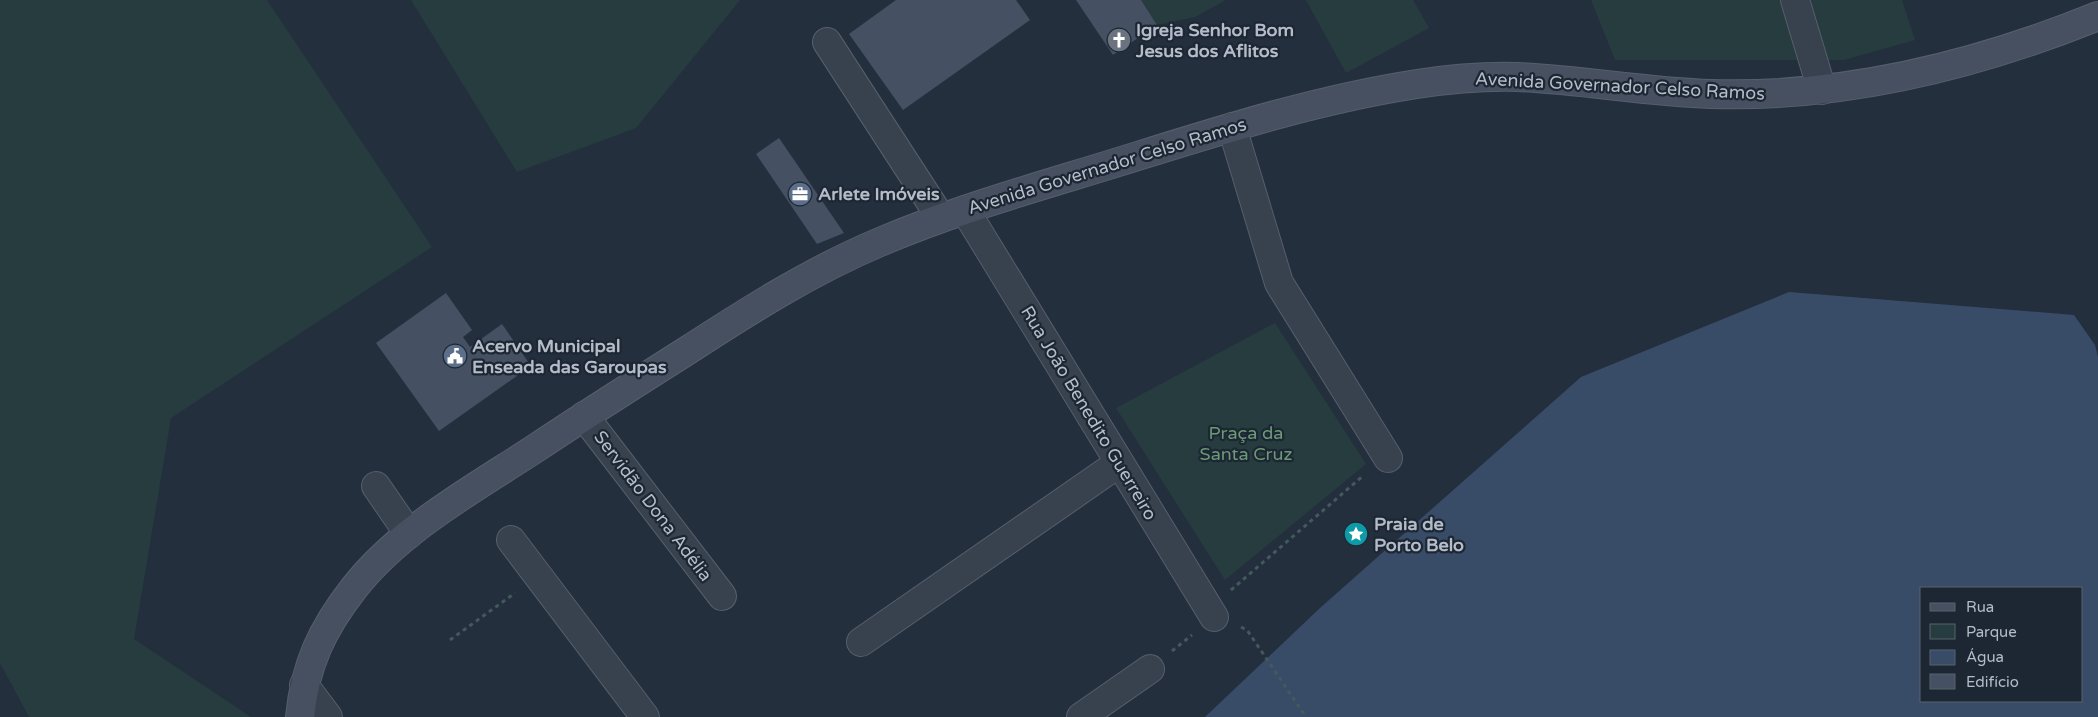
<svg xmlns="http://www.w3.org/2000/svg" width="2098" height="717" viewBox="0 0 2098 717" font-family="'Varela Round',sans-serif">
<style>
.green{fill:#263c3f}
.water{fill:#394c67;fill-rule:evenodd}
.building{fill:#455162}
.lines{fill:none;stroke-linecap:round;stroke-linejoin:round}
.minor-casing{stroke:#565f6c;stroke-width:30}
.secondary-casing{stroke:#565f6c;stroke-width:30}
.path{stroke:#44595c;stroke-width:3;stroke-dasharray:4 4;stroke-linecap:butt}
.minor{stroke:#38414e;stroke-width:28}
.secondary{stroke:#465061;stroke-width:28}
.labels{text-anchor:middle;stroke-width:4.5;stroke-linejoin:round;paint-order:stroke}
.poi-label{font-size:18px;font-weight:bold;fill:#b4bcc9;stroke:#1d2633;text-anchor:start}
.street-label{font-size:18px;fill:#b4bcc9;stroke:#1d2633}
.park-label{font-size:18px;fill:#6b9a76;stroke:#1d2633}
</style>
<rect width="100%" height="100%" fill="#242f3e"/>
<g class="green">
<polygon points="0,0 267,0 432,247 171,418 134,639 251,717 29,717 0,663"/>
<polygon points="411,0 740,0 636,128 517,172"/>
<polygon points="1141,0 1226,0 1195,17 1157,25"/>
<polygon points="1306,0 1413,0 1429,28 1346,73"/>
<polygon points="1591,0 1902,0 1915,40 1844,60 1615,60"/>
<polygon points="1275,323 1366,464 1225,580 1116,408"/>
</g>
<path class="water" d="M1789,292L2074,315L2095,345L2098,357V717H1205L1320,608L1581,377ZM1922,588H2082V701H1922Z"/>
<g class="building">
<polygon points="896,0 1016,0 1030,20 903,110 849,34"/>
<polygon points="1076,0 1141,0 1157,25 1113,55"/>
<polygon points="779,138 844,233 817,244 756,154"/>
<polygon points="446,293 472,330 463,337 470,347 502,324 531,366 439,431 376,343"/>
</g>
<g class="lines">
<g class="minor-casing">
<g id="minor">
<polyline points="1795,0 1822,90"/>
<polyline points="827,42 941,218"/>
<polyline points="1232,127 1279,283 1388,458"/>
<polyline points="965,210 1214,617"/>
<polyline points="584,416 722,596"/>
<polyline points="376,486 409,534"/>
<polyline points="511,540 645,717"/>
<polyline points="861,642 1119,463"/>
<polyline points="304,685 328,717"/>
<polyline points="1081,717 1150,669"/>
</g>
</g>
<g class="secondary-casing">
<path id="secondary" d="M300,717C305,665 322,629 354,588C401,528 477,487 539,446C587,414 636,383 685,352C748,311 811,271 880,242C955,210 1034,188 1112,164C1212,133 1313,100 1417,84C1450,79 1485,76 1518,77C1583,80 1647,92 1711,94C1843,98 1977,65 2098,16"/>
</g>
<g class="path">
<polyline points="1231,590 1364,475"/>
<polyline points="1241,627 1247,630 1306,717"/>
<polyline points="450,640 515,593"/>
<polyline points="1172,651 1192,635"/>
</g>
<use href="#minor" class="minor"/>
<use href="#secondary" class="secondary"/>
</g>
<defs>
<g id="church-disc" transform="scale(1.25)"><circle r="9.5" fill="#6b7280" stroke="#1d2633"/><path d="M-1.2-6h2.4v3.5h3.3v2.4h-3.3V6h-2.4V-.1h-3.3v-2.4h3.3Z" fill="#fff"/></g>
<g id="office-disc" transform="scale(1.25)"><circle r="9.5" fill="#5c6f8a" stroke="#1d2633"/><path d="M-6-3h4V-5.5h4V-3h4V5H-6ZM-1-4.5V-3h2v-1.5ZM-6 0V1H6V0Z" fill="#fff"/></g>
<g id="civic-disc" transform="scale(1.25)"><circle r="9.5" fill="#5c6f8a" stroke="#1d2633"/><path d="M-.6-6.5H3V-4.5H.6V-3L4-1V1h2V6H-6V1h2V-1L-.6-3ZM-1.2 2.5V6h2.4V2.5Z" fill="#fff"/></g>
<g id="sight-disc" transform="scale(1.25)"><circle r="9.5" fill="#0f9aa8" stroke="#1d2633"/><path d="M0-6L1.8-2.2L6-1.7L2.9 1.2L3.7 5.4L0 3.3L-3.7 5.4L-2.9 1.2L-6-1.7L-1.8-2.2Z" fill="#fff"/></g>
</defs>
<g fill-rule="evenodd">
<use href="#church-disc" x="1119" y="40"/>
<use href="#office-disc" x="800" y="194"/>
<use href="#civic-disc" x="455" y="356"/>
<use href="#sight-disc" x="1356" y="534"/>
</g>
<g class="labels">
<g class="poi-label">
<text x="1136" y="36">Igreja Senhor Bom<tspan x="1136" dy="21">Jesus dos Aflitos</tspan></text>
<text x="818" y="200">Arlete Imóveis</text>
<text x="472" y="352">Acervo Municipal<tspan x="472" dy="21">Enseada das Garoupas</tspan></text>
<text x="1374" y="530">Praia de<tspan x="1374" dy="21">Porto Belo</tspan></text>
</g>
<g class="street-label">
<text transform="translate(1620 86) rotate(3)" y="6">Avenida Governador Celso Ramos</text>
<text transform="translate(1107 166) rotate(-17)" y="6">Avenida Governador Celso Ramos</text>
<text transform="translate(1089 413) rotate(59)" y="6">Rua João Benedito Guerreiro</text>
<text transform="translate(653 506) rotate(53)" y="6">Servidão Dona Adélia</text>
</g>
<g class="park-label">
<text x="1246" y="439">Praça da<tspan x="1246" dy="21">Santa Cruz</tspan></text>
</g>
</g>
<rect x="1920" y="587" width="162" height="115" fill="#1d2633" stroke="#59626f"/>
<rect x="1930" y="603" width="25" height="8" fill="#465061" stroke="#59626f"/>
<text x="1966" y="612" font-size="15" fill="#b4bcc9">Rua</text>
<rect x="1930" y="624" width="25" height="15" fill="#263c3f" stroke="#59626f"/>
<text x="1966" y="637" font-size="15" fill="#b4bcc9">Parque</text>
<rect x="1930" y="650" width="25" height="15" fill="#394c67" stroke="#59626f"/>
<text x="1966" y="662" font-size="15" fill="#b4bcc9">Água</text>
<rect x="1930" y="674" width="25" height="15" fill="#455162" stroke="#59626f"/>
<text x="1966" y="687" font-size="15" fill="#b4bcc9">Edifício</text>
</svg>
